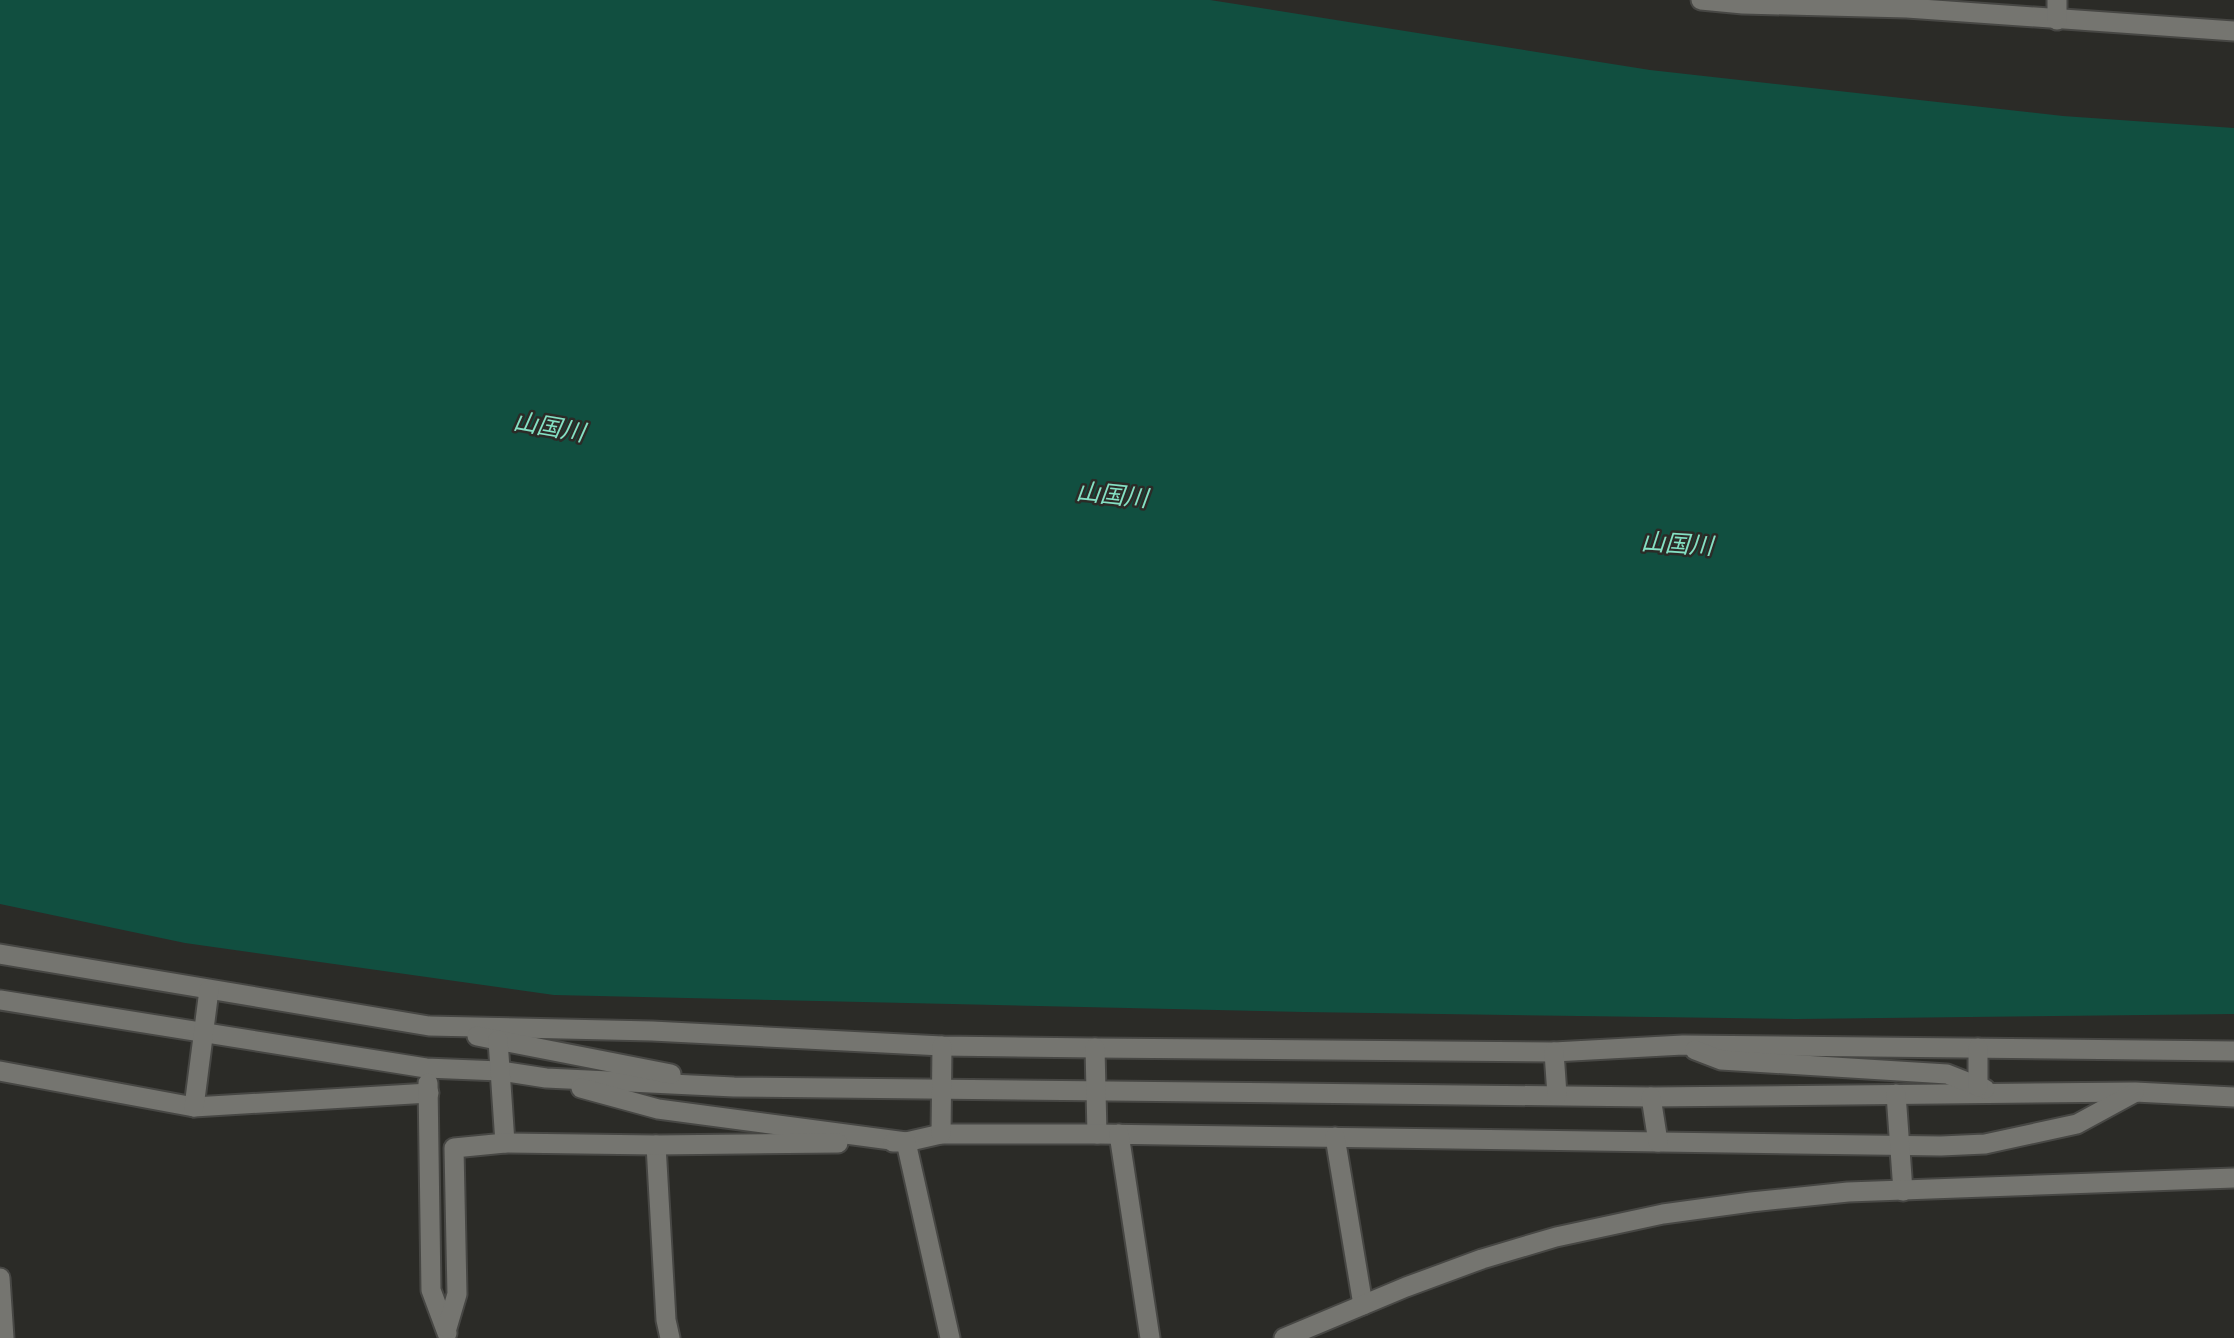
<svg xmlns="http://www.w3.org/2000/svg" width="2234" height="1338" viewBox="0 0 2234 1338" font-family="'Space Grotesk','Noto Sans JP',sans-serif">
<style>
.water{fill:#114f40}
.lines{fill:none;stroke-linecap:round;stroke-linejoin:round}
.minor-casing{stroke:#474744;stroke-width:23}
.tertiary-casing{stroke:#474744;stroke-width:23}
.minor{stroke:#757570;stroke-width:19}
.tertiary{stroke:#757570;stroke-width:19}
.labels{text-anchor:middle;stroke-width:5;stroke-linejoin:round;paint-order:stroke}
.water-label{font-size:24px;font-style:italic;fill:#85e1c4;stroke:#2b2b27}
</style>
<rect width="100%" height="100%" fill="#2b2b27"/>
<polygon class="water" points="0,0 1210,0 1650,70 2063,116 2234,128 2234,1014 1796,1019 1304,1012 554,995 185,943 0,904"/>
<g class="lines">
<g class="minor-casing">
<g id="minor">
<polyline points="1701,0 1743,4 1907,8 2234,31"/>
<polyline points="0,954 429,1026 652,1031 942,1046 1095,1048 1554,1052 1683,1045 2234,1051"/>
<polyline points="0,1000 426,1068 500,1071 546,1078 734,1087 1651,1097 2135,1092 2234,1097"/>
<polyline points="477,1036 671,1074"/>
<polyline points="498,1040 505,1143"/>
<polyline points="1095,1048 1097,1134"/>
<polyline points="1695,1050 1721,1060 1947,1074 1985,1089"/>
<polyline points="1554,1052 1557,1095"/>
<polyline points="0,1071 194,1107 429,1093"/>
<polyline points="428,1083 431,1290 447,1333"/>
<polyline points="1978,1087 1978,1048"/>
<polyline points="581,1088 658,1109 906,1142 941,1134 1097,1134 1941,1146 1985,1144 2077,1124 2134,1093"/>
<polyline points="1896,1094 1903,1191"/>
<polyline points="1651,1097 1658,1142"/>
<polyline points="194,1107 209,990"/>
<polyline points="941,1134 942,1046"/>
<polyline points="1119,1134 1150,1338"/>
<polyline points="1335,1137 1363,1305"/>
<polyline points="893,1142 906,1142 950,1338"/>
<polyline points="656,1145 666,1320 670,1338"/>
<polyline points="0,1278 4,1338"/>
<polyline points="447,1328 457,1294 454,1148 505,1143 656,1145 838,1143"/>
<polyline points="1284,1338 1406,1287 1482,1259 1556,1237 1663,1214 1751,1202 1848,1192 2234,1178"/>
</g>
</g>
<g class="tertiary-casing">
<polyline id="tertiary" points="2057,20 2057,0"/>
</g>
<use href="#minor" class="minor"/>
<use href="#tertiary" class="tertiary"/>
</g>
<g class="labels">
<g class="water-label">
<text transform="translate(549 427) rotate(10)" y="8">山国川</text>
<text transform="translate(1112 495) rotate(6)" y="8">山国川</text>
<text transform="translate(1677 544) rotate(4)" y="8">山国川</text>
</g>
</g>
</svg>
